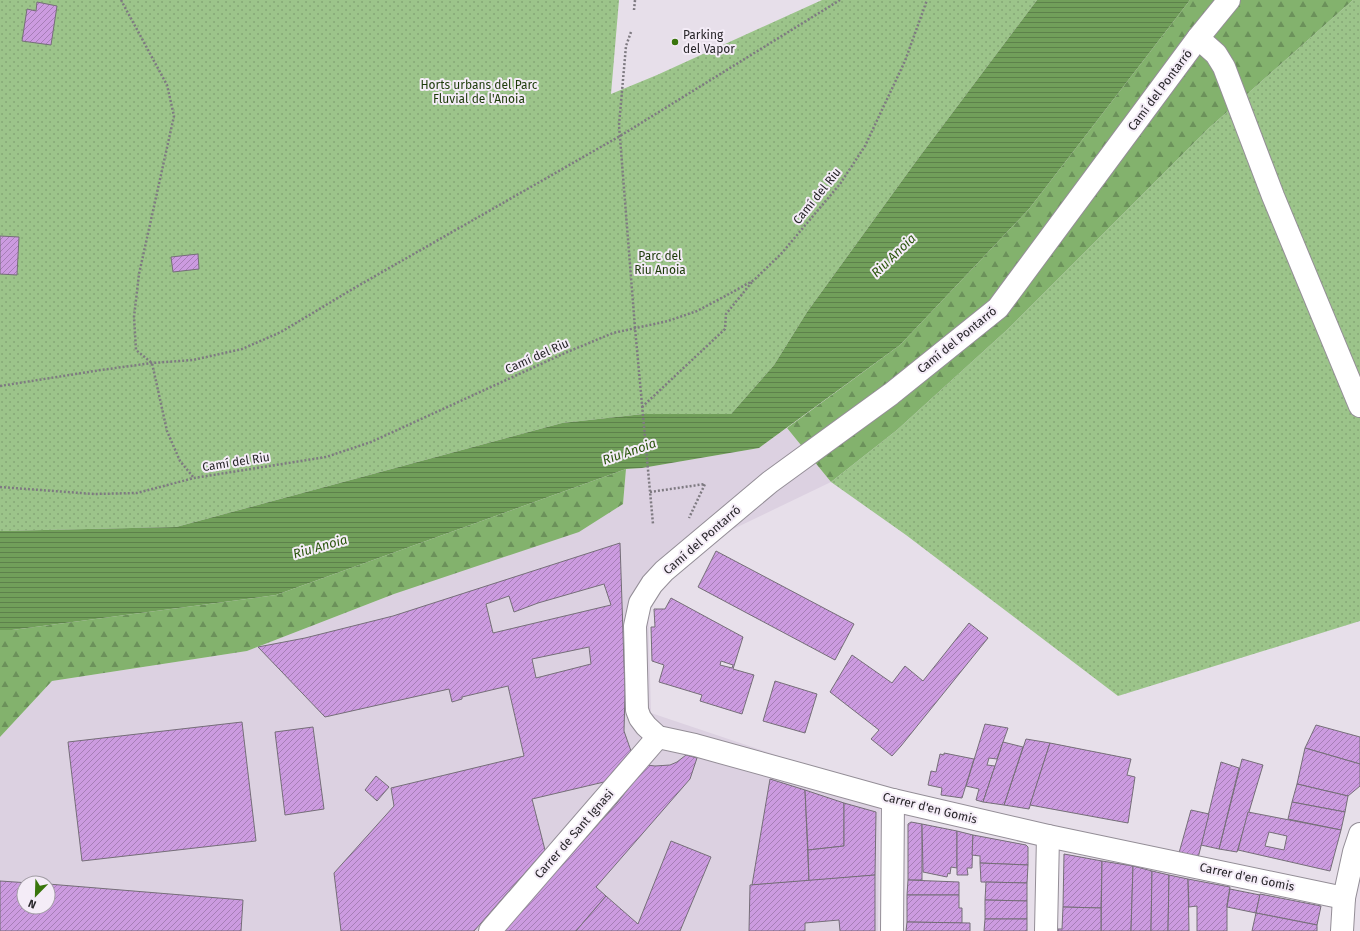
<svg xmlns="http://www.w3.org/2000/svg" width="1360" height="931" viewBox="0 0 1360 931" font-family="'Fira Sans',sans-serif">
<style>
.built{fill:#dcd1e1;fill-rule:evenodd}
.green{fill:url(#green-dots)}
.forest{fill:url(#forest-firs)}
.water{fill:url(#water-rules)}
.building{fill:url(#building-hatch);stroke:#756e78;fill-rule:evenodd}
.lines{fill:none;stroke-linecap:round;stroke-linejoin:round}
.minor-casing{stroke:#948e97;stroke-width:24}
.path{stroke:#7e7a81;stroke-width:2.5;stroke-dasharray:2 2;stroke-linecap:butt}
.minor{stroke:#fff;stroke-width:22}
.poi-dot{fill:#39750c;stroke:#f4ecf7;stroke-width:1.5}
.labels{text-anchor:middle;stroke-width:4;stroke-linejoin:round;paint-order:stroke}
.poi-label{font-size:12px;fill:#28262a;stroke:#f4ecf7;text-anchor:start}
.park-label{font-size:12px;fill:#1c3a08;stroke:#f4ecf7}
.street-label{font-size:12px;fill:#28262a;stroke:#f4ecf7}
.water-label{font-size:13px;font-style:italic;fill:#2b560d;stroke:#f4ecf7}
</style>
<defs>
<pattern id="green-dots" width="8" height="8" patternUnits="userSpaceOnUse"><rect width="8" height="8" fill="#9cc48a"/><path d="M2 2h.1M6 6h.1" fill="none" stroke="#86a877" stroke-width="1.8" stroke-linecap="round"/></pattern>
<pattern id="forest-firs" width="22" height="20" patternUnits="userSpaceOnUse"><rect width="22" height="20" fill="#83b26d"/><path d="M5 1l3.5 6h-7zM16 11l3.5 6h-7z" fill="#6b915a"/></pattern>
<pattern id="water-rules" width="6" height="5" patternUnits="userSpaceOnUse"><rect width="6" height="5" fill="#719f5a"/><path d="M0 2.5h6" fill="none" stroke="#5d814b"/></pattern>
<pattern id="building-hatch" width="6" height="6" patternUnits="userSpaceOnUse"><rect width="6" height="6" fill="#cc9be0"/><path d="M-1 1l2-2M0 6l6-6M5 7l2-2" fill="none" stroke="#a67eb6"/></pattern>
</defs>
<rect width="100%" height="100%" fill="#e7dfea"/>
<path class="built" d="M787,428L831,482L700,545L648,601L651,713L880,790L878,931H0V737L52,681L247,651L394,594L623,504L626,469L642,468L759,448ZM24,883H48V907H24Z"/>
<g class="green">
<polygon points="0,0 619,0 611,94 657,75 822,0 1037,0 917,160 807,312 774,365 731,414 643,414 562,423 176,527 0,531"/>
<polygon points="1353,0 1360,0 1360,621 1118,696 906,535 831,482 897,430 1008,329 1209,128"/>
</g>
<g class="forest">
<polygon points="1190,0 1353,0 1209,128 1008,329 897,430 831,482 787,428 900,345 1029,209"/>
<polygon points="626,469 623,504 579,532 394,594 247,651 52,681 0,737 0,630 12,630 276,595"/>
</g>
<polygon class="water" points="1037,0 1190,0 1029,209 900,345 759,448 642,468 626,469 276,595 12,630 0,630 0,531 176,527 562,423 643,414 731,414 774,365 807,312 917,160"/>
<g class="building">
<polygon points="37,2 57,6 51,45 22,41 27,9 36,11"/>
<polygon points="0,236 19,237 17,275 0,274"/>
<polygon points="198,254 199,269 173,272 171,257"/>
<path d="M620,543L625,693L624,731L631,751L604,782L532,799L545,850L474,931H341L334,873L394,806L391,788L524,756L508,686L462,697V699L452,702L449,689L325,717L258,647L305,638L393,616ZM604,584L611,605L493,633L486,604L509,596L514,612L538,603ZM589,647L591,664L536,678L532,659Z"/>
<polygon points="716,551 854,624 835,660 698,587"/>
<path d="M671,598L743,637L733,669L754,675L742,714L700,701L702,695L659,682L664,665L652,661L651,627H655L654,609H665ZM721,661L733,665L732,668L720,665Z"/>
<polygon points="969,623 988,638 901,746 892,756 871,739 879,730 830,692 852,655 892,683 905,666 923,681"/>
<polygon points="775,681 817,694 805,733 763,721"/>
<polygon points="242,722 256,841 82,861 68,742"/>
<polygon points="985,724 1008,728 997,759 989,758 987,765 995,766 983,802 976,800 979,789 966,786"/>
<polygon points="1316,725 1360,737 1360,764 1305,748"/>
<polygon points="313,727 324,809 285,815 275,732"/>
<polygon points="1026,739 1050,743 1029,809 1004,805"/>
<polygon points="1003,742 1023,747 1004,805 983,802"/>
<polygon points="1050,743 1131,759 1127,775 1135,777 1128,823 1030,805"/>
<polygon points="1305,748 1360,764 1360,786 1348,796 1297,784"/>
<polygon points="944,753 974,759 962,798 941,795 942,788 928,785 931,771 936,772 940,754 944,755"/>
<polygon points="686,755 697,758 690,779 596,887 606,896 576,931 503,931 617,803 647,765 655,766 670,765 677,762"/>
<polygon points="1242,759 1263,765 1237,852 1219,849"/>
<polygon points="1221,762 1239,768 1219,849 1201,845"/>
<polygon points="376,776 389,787 377,801 365,790"/>
<polygon points="770,779 805,790 809,881 752,885"/>
<polygon points="1297,784 1348,796 1345,812 1292,802"/>
<polygon points="805,790 844,803 844,846 808,850"/>
<polygon points="1292,802 1345,812 1341,830 1288,819"/>
<polygon points="844,803 876,812 875,875 809,881 808,850 844,846"/>
<polygon points="1191,810 1209,814 1198,858 1179,853"/>
<path d="M1248,812L1341,830L1330,871L1238,850ZM1269,832L1287,836L1284,850L1265,846Z"/>
<polygon points="911,822 922,824 922,880 908,880 908,824"/>
<polygon points="922,824 957,831 957,868 951,867 950,874 948,873 947,877 923,872"/>
<polygon points="957,831 973,835 972,868 967,868 968,875 957,875"/>
<polygon points="973,835 1026,845 1028,847 1028,865 980,863 980,856 972,855"/>
<polygon points="671,841 711,857 680,931 576,931 606,896 638,924"/>
<polygon points="1064,854 1102,861 1101,908 1063,907"/>
<polygon points="1102,861 1133,866 1131,931 1101,931"/>
<polygon points="980,863 1028,865 1027,883 981,882"/>
<polygon points="1133,866 1152,871 1151,931 1131,931"/>
<polygon points="1152,871 1169,875 1168,931 1151,931"/>
<polygon points="875,875 875,931 840,931 839,920 805,923 805,931 749,931 750,885"/>
<polygon points="1169,875 1188,879 1189,931 1168,931"/>
<polygon points="1188,879 1230,887 1227,905 1227,931 1197,931 1197,906 1189,907"/>
<polygon points="908,880 959,882 959,895 907,895"/>
<polygon points="0,881 30,883 24,883 24,907 48,907 48,884 243,900 241,931 0,931"/>
<polygon points="986,882 1027,883 1027,901 985,900"/>
<polygon points="1230,889 1260,895 1256,913 1227,907"/>
<polygon points="1260,894 1321,906 1317,925 1256,913"/>
<polygon points="907,895 959,895 959,908 962,908 962,923 907,922"/>
<polygon points="985,900 1027,901 1027,919 985,919"/>
<polygon points="1063,907 1101,908 1101,931 1058,931 1058,929 1062,929"/>
<polygon points="1256,913 1317,925 1317,931 1252,931"/>
<polygon points="985,919 1027,919 1027,931 984,931"/>
<polygon points="907,922 970,923 970,931 906,931"/>
</g>
<g class="lines">
<g class="minor-casing">
<g id="minor">
<polyline points="1229,0 1198,38 998,308 891,394 770,482 664,571 652,584 640,603 635,626 637,710 640,718 646,726 658,737 695,745 893,800 1048,836 1344,898"/>
<polyline points="1198,38 1216,54 1224,67 1273,196 1360,406"/>
<polyline points="490,931 658,737"/>
<polyline points="892,931 893,800"/>
<polyline points="1046,931 1048,836"/>
<polyline points="1342,931 1344,898 1354,852 1360,834"/>
</g>
</g>
<g class="path">
<polyline points="121,0 167,85 174,116 139,274 134,317 136,350 152,363 167,431 180,461 194,478"/>
<polyline points="634,10 635,0"/>
<polyline points="631,32 626,46 619,125 635,328 653,524"/>
<polyline points="0,386 101,370 152,363 193,360 242,349 281,332 356,287 620,136 840,0"/>
<polyline points="642,407 725,329 726,314 752,282"/>
<polyline points="0,487 94,494 137,493 194,478 326,457 371,442 565,353 613,333 668,321 697,311 729,294 754,280 781,254 840,184 865,146 905,61 927,0"/>
<polyline points="650,492 705,484 689,518"/>
</g>
<use href="#minor" class="minor"/>
</g>
<circle class="poi-dot" cx="675" cy="42" r="4"/>
<g class="labels">
<g class="poi-label">
<text x="683" y="39">Parking<tspan x="683" dy="14">del Vapor</tspan></text>
</g>
<g class="park-label">
<text x="479" y="89">Horts urbans del Parc<tspan x="479" dy="14">Fluvial de l'Anoia</tspan></text>
<text x="660" y="260">Parc del<tspan x="660" dy="14">Riu Anoia</tspan></text>
</g>
<g class="street-label">
<text transform="translate(1160 90) rotate(-53)" y="4">Camí del Pontarró</text>
<text transform="translate(817 196) rotate(-51)" y="4">Camí del Riu</text>
<text transform="translate(957 340) rotate(-39)" y="4">Camí del Pontarró</text>
<text transform="translate(537 356) rotate(-24)" y="4">Camí del Riu</text>
<text transform="translate(236 462) rotate(-9)" y="4">Camí del Riu</text>
<text transform="translate(702 540) rotate(-41)" y="4">Camí del Pontarró</text>
<text transform="translate(930 808) rotate(14)" y="4">Carrer d'en Gomis</text>
<text transform="translate(574 834) rotate(-49)" y="4">Carrer de Sant Ignasi</text>
<text transform="translate(1247 877) rotate(12)" y="4">Carrer d'en Gomis</text>
</g>
<g class="water-label">
<text transform="translate(893 255) rotate(-44)" y="5">Riu Anoia</text>
<text transform="translate(629 451) rotate(-19)" y="5">Riu Anoia</text>
<text transform="translate(320 546) rotate(-16)" y="5">Riu Anoia</text>
</g>
</g>
<g transform="translate(36 895) rotate(203)"><circle r="19" fill="#f4ecf7" stroke="#a29da5"/>
<path d="M0-3L7 15L0 10L-7 15Z" fill="#39750c"/>
<text y="-6" font-size="11" font-weight="bold" text-anchor="middle" fill="#28262a">N</text>
</g>
</svg>
